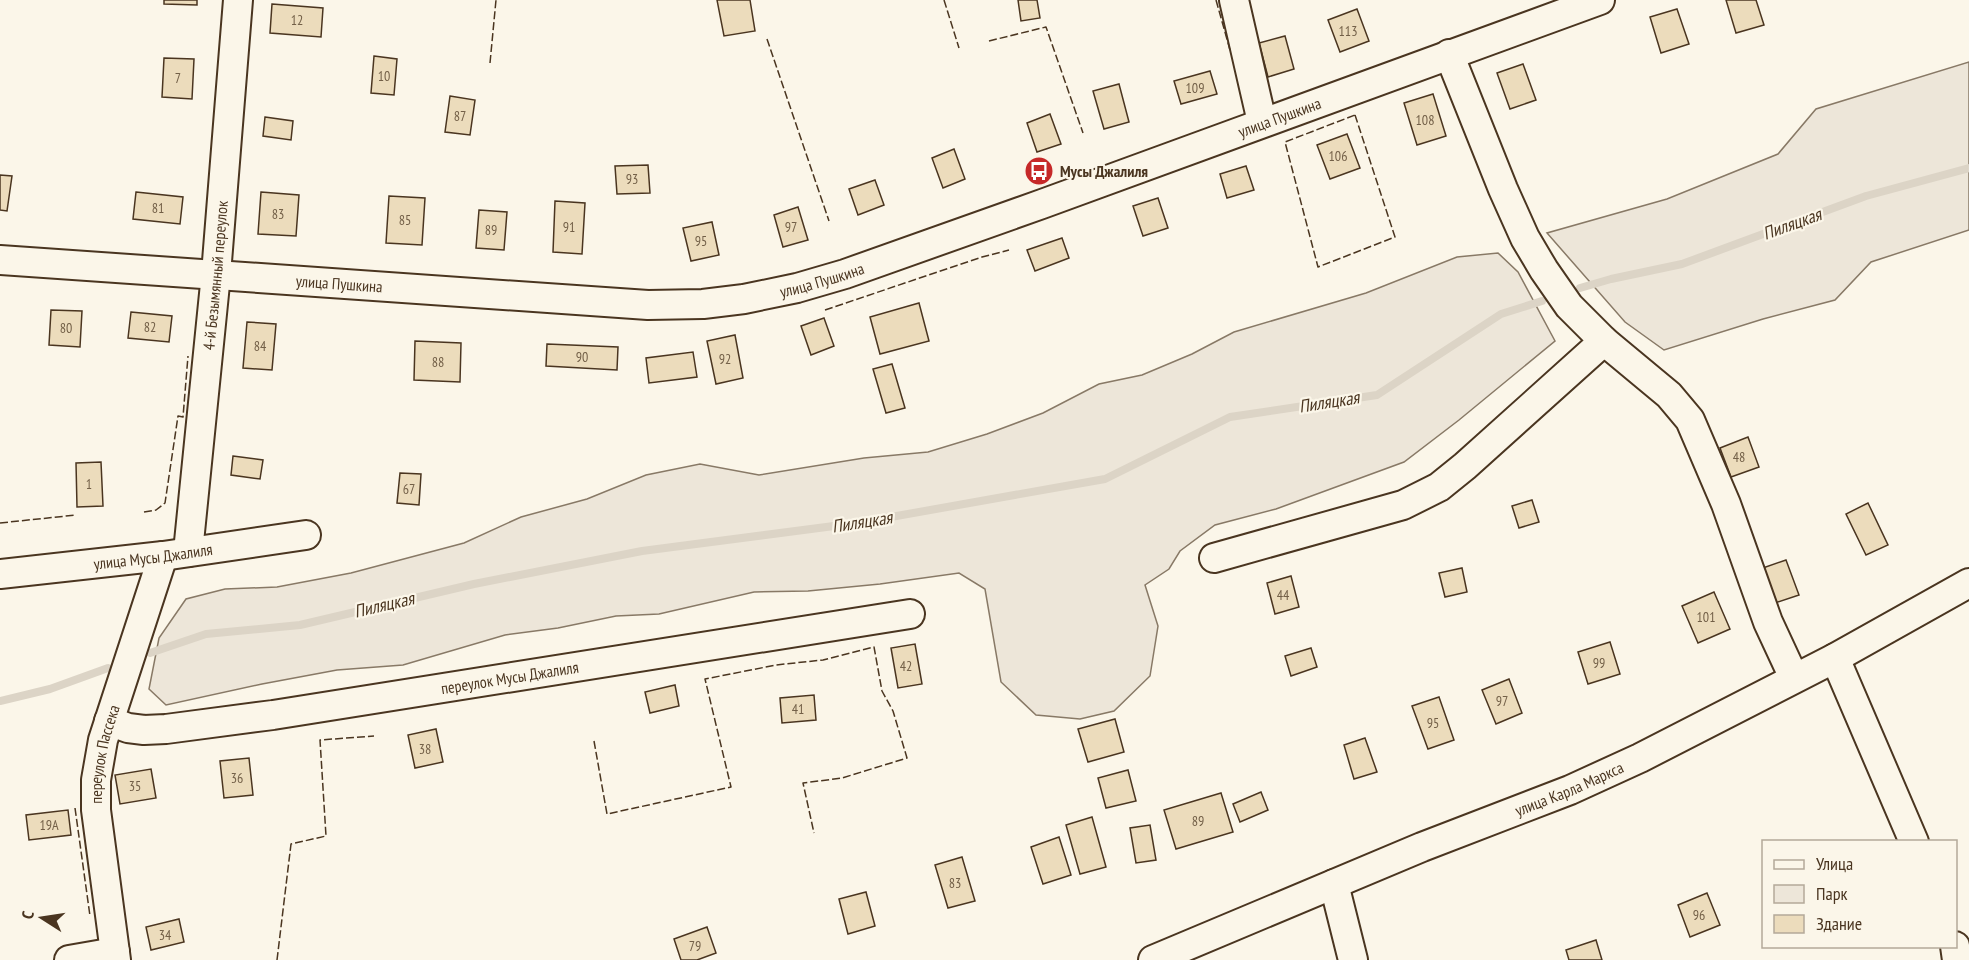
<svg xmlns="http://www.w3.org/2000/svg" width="1969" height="960" viewBox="0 0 1969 960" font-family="'PT Sans Narrow',sans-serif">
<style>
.green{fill:#ede6d9;stroke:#887966;stroke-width:1.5}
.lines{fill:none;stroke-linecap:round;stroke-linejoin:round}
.stream{stroke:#dcd4c6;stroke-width:8}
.building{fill:#ecdcbc;stroke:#4a3520;stroke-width:1.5}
.minor-casing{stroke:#4a3520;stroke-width:32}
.minor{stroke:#fbf6e9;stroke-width:28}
.fence{stroke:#4a3520;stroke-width:1.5;stroke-dasharray:8 3;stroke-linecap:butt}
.labels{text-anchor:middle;stroke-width:4.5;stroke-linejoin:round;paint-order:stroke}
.number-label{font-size:14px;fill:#725f47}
.street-label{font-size:16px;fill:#4a3520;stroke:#fbf6e9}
.poi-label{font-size:16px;font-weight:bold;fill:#4a3520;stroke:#fbf6e9;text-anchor:start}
.water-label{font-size:18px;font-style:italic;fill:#4a3520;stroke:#fbf6e9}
</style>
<rect width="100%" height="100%" fill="#fbf6e9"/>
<g class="green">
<polygon points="1969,62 1969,230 1871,262 1835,300 1763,319 1664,350 1625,322 1547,233 1667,199 1778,154 1816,109"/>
<polygon points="1498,253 1518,272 1555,341 1459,420 1404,462 1276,509 1215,525 1180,551 1169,569 1145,585 1158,626 1150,676 1114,711 1080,719 1036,715 1001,682 985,589 959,573 880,584 808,591 754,592 659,614 616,616 558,628 505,635 403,665 337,670 262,684 166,705 149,689 159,638 186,599 225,589 277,587 351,573 464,543 521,517 587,499 646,475 700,464 759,475 864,458 928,452 987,434 1043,413 1099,384 1142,375 1192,354 1234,332 1366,293 1457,257"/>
</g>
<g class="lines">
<g class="stream">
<polyline points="1580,288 1611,279 1682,264 1866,196 1969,168"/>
<polyline points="150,653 206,634 300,625 474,584 642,551 857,523 1105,479 1230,417 1377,395 1501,314 1542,301"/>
<polyline points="0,701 50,689 108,668"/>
</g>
</g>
<g class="building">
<polygon points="164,0 197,0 197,5 164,4"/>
<polygon points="717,0 750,0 755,31 724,36"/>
<polygon points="1018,0 1037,0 1040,18 1021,21"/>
<polygon points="1726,0 1756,0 1764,25 1736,33"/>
<polygon points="272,4 323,8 321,37 270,33"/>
<polygon points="1357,9 1369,41 1340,52 1328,20"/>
<polygon points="1677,9 1689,44 1661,53 1650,17"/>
<polygon points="1285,36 1294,69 1268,77 1259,43"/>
<polygon points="374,56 397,59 394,95 371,93"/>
<polygon points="164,58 194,59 192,99 162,97"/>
<polygon points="1523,64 1536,100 1510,109 1497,73"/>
<polygon points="1210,71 1217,94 1181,104 1174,81"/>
<polygon points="1119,84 1129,122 1104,129 1093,91"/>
<polygon points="1433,94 1446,136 1417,145 1404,103"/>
<polygon points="450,96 475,100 470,135 445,132"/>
<polygon points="1050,114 1061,144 1037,152 1027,123"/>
<polygon points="265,117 293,121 291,140 263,136"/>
<polygon points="1347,134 1360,168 1330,179 1317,145"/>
<polygon points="954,149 965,179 943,188 932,158"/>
<polygon points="648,165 650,193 617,194 615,166"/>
<polygon points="1246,166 1254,190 1227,198 1220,174"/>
<polygon points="0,175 12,176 7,211 0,210"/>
<polygon points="875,180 884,205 858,215 849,189"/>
<polygon points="136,192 183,197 180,224 133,219"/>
<polygon points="261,192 299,195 296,236 258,234"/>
<polygon points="389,196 425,198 422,245 386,243"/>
<polygon points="1158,198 1168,228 1143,236 1133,206"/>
<polygon points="555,201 585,203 582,254 553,252"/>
<polygon points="798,207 808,240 783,247 774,215"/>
<polygon points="479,210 507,212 504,250 476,248"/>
<polygon points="712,222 719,255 691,261 683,228"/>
<polygon points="1062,238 1069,258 1035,271 1027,250"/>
<polygon points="919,303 929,341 880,354 870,317"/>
<polygon points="51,310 82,311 80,347 49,345"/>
<polygon points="131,312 172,316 169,342 128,338"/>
<polygon points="824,318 834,346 811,355 801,326"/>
<polygon points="247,322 276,324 272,370 243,368"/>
<polygon points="735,335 743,378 716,384 707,341"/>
<polygon points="415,341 461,343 460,382 414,380"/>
<polygon points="547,344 618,347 617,370 546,366"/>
<polygon points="693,352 697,377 649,383 646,358"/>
<polygon points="892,364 905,408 886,413 873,369"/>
<polygon points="1748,437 1759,467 1731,477 1720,448"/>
<polygon points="233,456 263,460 260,479 231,475"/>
<polygon points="101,462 103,506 77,507 76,463"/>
<polygon points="400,473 421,474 419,505 397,503"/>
<polygon points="1532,500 1539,522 1519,528 1512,506"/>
<polygon points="1868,503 1888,545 1866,555 1846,514"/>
<polygon points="1786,560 1799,595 1772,604 1760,569"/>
<polygon points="1462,568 1467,592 1445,597 1439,573"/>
<polygon points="1291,576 1299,607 1275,614 1267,583"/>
<polygon points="1714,592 1730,629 1698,643 1682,606"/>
<polygon points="1610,642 1620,674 1588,684 1578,652"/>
<polygon points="915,644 922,684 898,688 891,648"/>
<polygon points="1311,648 1317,667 1291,676 1285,656"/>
<polygon points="1509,679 1522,713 1496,724 1482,690"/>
<polygon points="675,685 679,706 650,713 645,692"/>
<polygon points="814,695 816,720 782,723 780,698"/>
<polygon points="1439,697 1454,740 1428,749 1412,706"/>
<polygon points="1115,719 1124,752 1088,762 1078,729"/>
<polygon points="436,729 443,762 415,768 408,735"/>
<polygon points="1365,738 1377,772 1354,779 1344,745"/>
<polygon points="249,758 253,795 224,798 220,761"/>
<polygon points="151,769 156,798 120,804 115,775"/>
<polygon points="1128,770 1136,801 1106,808 1098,778"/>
<polygon points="1261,792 1268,810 1240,822 1233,804"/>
<polygon points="1221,793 1233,832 1176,849 1164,810"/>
<polygon points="68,810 71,835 29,840 26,815"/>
<polygon points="1092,817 1106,867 1080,874 1066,825"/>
<polygon points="1150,825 1156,860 1136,863 1130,828"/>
<polygon points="1059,837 1071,875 1043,884 1031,847"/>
<polygon points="962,857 975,901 948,908 935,865"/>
<polygon points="866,892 875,926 848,934 839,899"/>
<polygon points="1707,893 1720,925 1690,937 1678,905"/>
<polygon points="179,919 184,942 151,950 146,927"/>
<polygon points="707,927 716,953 697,960 681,960 674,939"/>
<polygon points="1596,940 1602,960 1569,960 1566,950"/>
</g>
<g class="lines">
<g class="minor-casing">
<g id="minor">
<polyline points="1234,0 1262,122"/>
<polyline points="1449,54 1503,189 1525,238 1544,270 1569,306 1604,341 1669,395 1690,420 1726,504 1768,622 1794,678"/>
<path id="s1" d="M0,260L648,305L703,304L744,299L797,288L845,274L1042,204L1600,0"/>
<path id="s2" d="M188,552L216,274L238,0"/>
<polyline points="1214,558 1403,505 1439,487 1465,466 1604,341"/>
<path id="s3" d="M0,574L163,556L306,535"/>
<polyline points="1835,658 1914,842"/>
<path id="s4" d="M109,721L128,728L144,730L166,729L273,715L910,614"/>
<polyline points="1334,884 1353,960"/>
<polyline points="1955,946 1957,960"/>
<polyline points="69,960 115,952"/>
<path id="s5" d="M116,960L96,810V780L103,740L163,556"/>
<path id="s6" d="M1153,960L1422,847L1570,790L1640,758L1835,658L1969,583"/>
</g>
</g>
<use href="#minor" class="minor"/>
<g class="fence">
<polyline points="944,0 959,48"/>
<polyline points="1216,0 1230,50"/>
<polyline points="767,39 829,221"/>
<polyline points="989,41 1046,27 1083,133"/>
<polyline points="490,63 496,0"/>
<polygon points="1355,115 1395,237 1318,267 1285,142"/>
<polyline points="825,310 982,257 1009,250"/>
<polyline points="144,512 156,510 165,503 178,416 183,417 188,356"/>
<polyline points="0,523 76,515"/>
<polyline points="594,741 607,814 731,787 705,679 776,665 823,660 874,647 882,691 893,711 907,758 842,778 803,783 814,833"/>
<polyline points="75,808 90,916"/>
<polyline points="277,960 291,844 326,836 320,740 374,736"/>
</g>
</g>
<defs>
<g id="bus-disc" transform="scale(1.5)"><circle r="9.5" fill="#c62828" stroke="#fbf6e9"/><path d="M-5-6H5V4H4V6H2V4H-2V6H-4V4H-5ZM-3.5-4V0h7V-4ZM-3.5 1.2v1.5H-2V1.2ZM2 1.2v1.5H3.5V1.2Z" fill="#fff"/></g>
</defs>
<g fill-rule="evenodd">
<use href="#bus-disc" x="1039" y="171"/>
</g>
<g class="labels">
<g class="number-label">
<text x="297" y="25">12</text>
<text x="1348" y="36">113</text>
<text x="384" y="81">10</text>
<text x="178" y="83">7</text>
<text x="1195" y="93">109</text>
<text x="460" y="121">87</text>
<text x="1425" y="125">108</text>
<text x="1338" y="161">106</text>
<text x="632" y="184">93</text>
<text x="158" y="213">81</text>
<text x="278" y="219">83</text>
<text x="405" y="225">85</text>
<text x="569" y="232">91</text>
<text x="791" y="232">97</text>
<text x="491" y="235">89</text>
<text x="701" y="246">95</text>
<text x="150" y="332">82</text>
<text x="66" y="333">80</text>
<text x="260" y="351">84</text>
<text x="582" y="362">90</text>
<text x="725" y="364">92</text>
<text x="438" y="367">88</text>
<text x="1739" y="462">48</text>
<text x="89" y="489">1</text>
<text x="409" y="494">67</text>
<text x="1283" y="600">44</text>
<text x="1706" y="622">101</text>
<text x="1599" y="668">99</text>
<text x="906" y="671">42</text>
<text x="1502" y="706">97</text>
<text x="798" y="714">41</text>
<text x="1433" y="728">95</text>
<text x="425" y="754">38</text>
<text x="237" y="783">36</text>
<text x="135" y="791">35</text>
<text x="1198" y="826">89</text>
<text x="49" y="830">19А</text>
<text x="955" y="888">83</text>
<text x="1699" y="920">96</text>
<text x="165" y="940">34</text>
<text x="695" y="951">79</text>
</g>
<g class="street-label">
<text dy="6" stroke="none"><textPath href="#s1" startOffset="1312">улица Пушкина</textPath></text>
<text dy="6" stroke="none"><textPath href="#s2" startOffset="278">4-й Безымянный переулок</textPath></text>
<text dy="6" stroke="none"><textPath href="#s1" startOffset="826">улица Пушкина</textPath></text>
<text dy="6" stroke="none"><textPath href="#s1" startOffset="340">улица Пушкина</textPath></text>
<text dy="6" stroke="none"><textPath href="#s3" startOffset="154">улица Мусы Джалиля</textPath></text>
<text dy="6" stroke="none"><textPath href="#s4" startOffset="406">переулок Мусы Джалиля</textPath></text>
<text dy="6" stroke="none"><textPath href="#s5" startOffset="208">переулок Пассека</textPath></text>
<text dy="6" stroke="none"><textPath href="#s6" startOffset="450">улица Карла Маркса</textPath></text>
</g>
<g class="poi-label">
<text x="1060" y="177">Мусы Джалиля</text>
</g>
<g class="water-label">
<text transform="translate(1792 224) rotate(-20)" y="6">Пиляцкая</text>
<text transform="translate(1329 402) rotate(-9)" y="6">Пиляцкая</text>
<text transform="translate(862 522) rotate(-9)" y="6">Пиляцкая</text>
<text transform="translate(384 605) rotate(-13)" y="6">Пиляцкая</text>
</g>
</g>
<rect x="1762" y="840" width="195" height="108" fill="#fbf6e9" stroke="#b4a999" stroke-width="1.5"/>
<rect x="1774" y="860" width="30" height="9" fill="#fbf6e9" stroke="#b4a999" stroke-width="1.5"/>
<text x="1816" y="870" font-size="18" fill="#4a3520">Улица</text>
<rect x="1774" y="885" width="30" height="18" fill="#ede6d9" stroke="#b4a999" stroke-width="1.5"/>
<text x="1816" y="900" font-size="18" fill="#4a3520">Парк</text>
<rect x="1774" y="915" width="30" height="18" fill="#ecdcbc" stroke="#b4a999" stroke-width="1.5"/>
<text x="1816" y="930" font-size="18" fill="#4a3520">Здание</text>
<g transform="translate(42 918) rotate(282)" stroke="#fbf6e9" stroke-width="4.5" paint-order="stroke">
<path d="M0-4.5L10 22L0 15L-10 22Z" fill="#4a3520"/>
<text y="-9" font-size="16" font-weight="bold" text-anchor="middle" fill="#4a3520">С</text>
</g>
</svg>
